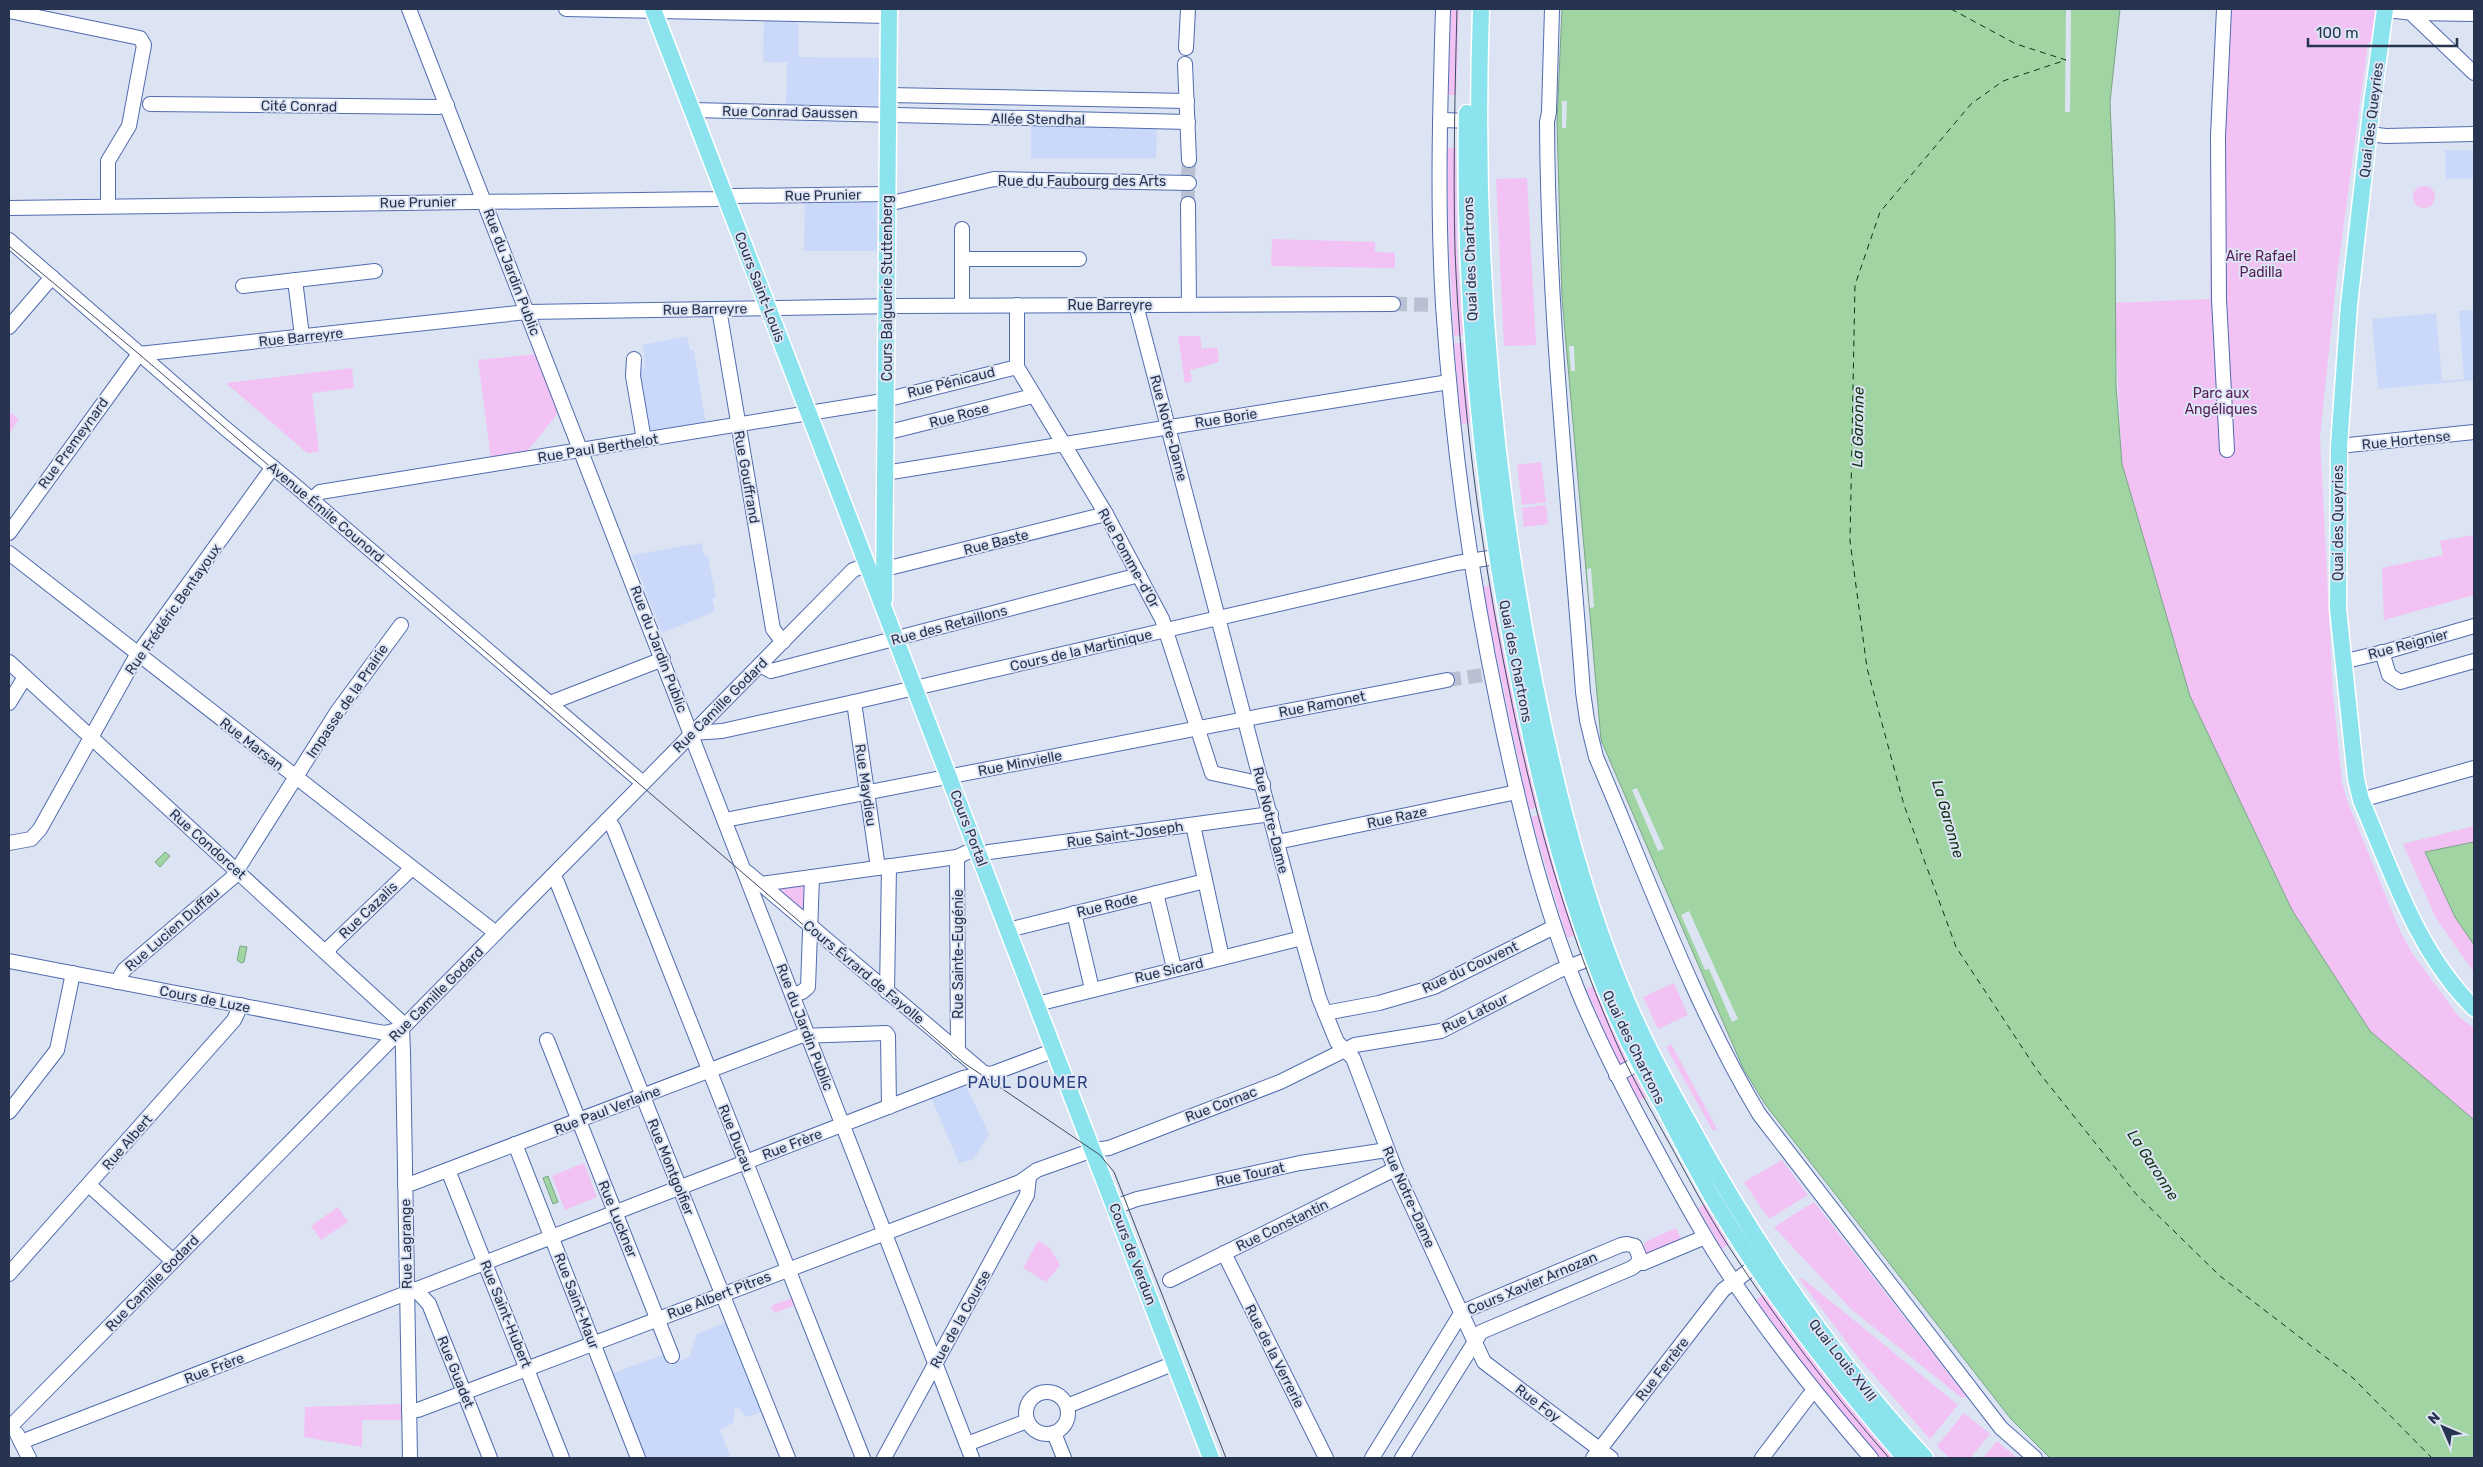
<svg xmlns="http://www.w3.org/2000/svg" width="2483" height="1467" viewBox="0 0 2483 1467" font-family="Rubik,sans-serif">
<style>
.built{fill:#cad9f9}
.green{fill:#f3c2f4}
.water{fill:#a1d4a3;stroke:#7ca48a}
.pier{fill:#dce3f2}
.lines{fill:none;stroke-linecap:round;stroke-linejoin:round}
.ferry{stroke:#0f3313;stroke-width:1;stroke-dasharray:6 5;stroke-linecap:butt}
.minor-tunnel{stroke:#b8c0d2;stroke-width:14;stroke-dasharray:14 7;stroke-linecap:butt}
.minor-casing{stroke:#516cae;stroke-width:16}
.major-casing{stroke:#fff;stroke-width:19}
.minor{stroke:#fff;stroke-width:14}
.major{stroke:#8be3ed;stroke-width:16}
.tram{stroke:#3f4b65;stroke-width:1}
.labels{text-anchor:middle;stroke-width:4;stroke-linejoin:round;paint-order:stroke}
.street-label{font-size:14px;fill:#273450;stroke:#dce3f2}
.park-label{font-size:14px;fill:#551c58;stroke:#dce3f2}
.water-label{font-size:15px;font-style:italic;fill:#0f3313;stroke:#dce3f2}
.quarter-label{font-size:16px;letter-spacing:1px;fill:#28407e;stroke:#dce3f2}
</style>
<rect width="100%" height="100%" fill="#dce3f2"/>
<g class="built">
<polygon points="764,19 798,19 799,57 879,58 878,106 786,105 787,62 763,62"/>
<polygon points="1031,123 1157,126 1156,158 1031,158"/>
<polygon points="2445,150 2474,150 2474,178 2446,179"/>
<polygon points="877,201 877,251 804,251 805,202"/>
<polygon points="2474,310 2474,380 2378,389 2372,319 2436,313 2442,381 2464,379 2459,311"/>
<polygon points="687,336 690,350 694,351 706,425 645,434 638,370 645,368 643,345"/>
<polygon points="702,543 704,556 708,556 716,598 712,599 715,610 706,615 662,633 632,555"/>
<polygon points="965,1084 989,1134 974,1159 959,1163 931,1097"/>
<polygon points="727,1322 763,1411 748,1417 741,1412 739,1407 734,1409 735,1415 733,1423 720,1430 731,1458 644,1458 611,1374 665,1354 670,1366 689,1357 697,1334"/>
</g>
<g class="green">
<polygon points="1451,9 1459,9 1456,95 1448,95"/>
<polygon points="2228,9 2380,9 2375,42 2368,43 2336,283 2320,437 2333,694 2342,782 2348,803 2400,931 2412,953 2459,1017 2474,1028 2474,1120 2370,1031 2292,910 2190,696 2122,464 2114,303 2210,299 2210,166 2214,45 2225,45"/>
<polygon points="1447,148 1456,148 1457,249 1463,335 1454,336 1449,249"/>
<polygon points="1527,178 1536,345 1504,346 1496,179"/>
<circle cx="2424" cy="197" r="11"/>
<polygon points="1272,239 1375,242 1375,252 1395,253 1395,268 1271,266"/>
<polygon points="1178,336 1200,336 1202,349 1217,347 1219,362 1190,370 1192,381 1185,383"/>
<polygon points="1454,343 1463,343 1470,423 1461,424"/>
<polygon points="536,354 558,413 526,453 491,458 478,360"/>
<polygon points="352,368 354,388 312,393 319,452 307,453 226,383"/>
<polygon points="9,412 19,419 9,434"/>
<polygon points="1541,462 1546,502 1522,505 1517,465"/>
<polygon points="1546,505 1548,524 1524,527 1522,508"/>
<polygon points="2474,535 2474,595 2384,620 2382,568 2443,555 2440,541"/>
<polygon points="1490,585 1520,732 1538,807 1529,810 1482,587"/>
<polygon points="1540,815 1575,935 1567,938 1531,817"/>
<polygon points="2474,826 2474,970 2473,971 2436,918 2403,844"/>
<polygon points="810,881 809,920 776,891 777,886"/>
<polygon points="1674,983 1688,1015 1658,1029 1643,997"/>
<polygon points="1594,986 1628,1063 1620,1067 1586,989"/>
<polygon points="1671,1044 1717,1129 1713,1131 1666,1047"/>
<polygon points="1633,1071 1646,1097 1638,1101 1624,1076"/>
<polygon points="1782,1160 1808,1195 1769,1219 1744,1182"/>
<polygon points="584,1163 597,1197 565,1210 552,1176"/>
<polygon points="1814,1202 1966,1396 1962,1398 1851,1309 1774,1227"/>
<polygon points="1705,1204 1729,1244 1722,1249 1698,1208"/>
<polygon points="338,1207 348,1222 321,1240 311,1226"/>
<polygon points="1676,1228 1682,1241 1649,1254 1645,1252 1644,1244 1647,1241"/>
<polygon points="1038,1241 1050,1248 1060,1265 1046,1282 1023,1268"/>
<polygon points="1802,1278 1958,1405 1930,1439 1857,1356 1800,1280"/>
<polygon points="1764,1294 1826,1378 1893,1458 1880,1458 1819,1386 1756,1300"/>
<polygon points="792,1298 795,1305 774,1313 771,1306"/>
<polygon points="402,1404 402,1420 362,1420 362,1447 304,1437 305,1407"/>
<polygon points="1964,1413 1990,1434 1970,1458 1950,1458 1937,1446"/>
<polygon points="1997,1441 2017,1458 1983,1458"/>
</g>
<g class="water">
<polygon points="1562,9 2120,9 2110,102 2115,221 2116,386 2122,464 2190,696 2292,910 2370,1031 2474,1120 2474,1458 2050,1458 2011,1419 1765,1104 1743,1068 1601,740 1562,298 1557,122"/>
<polygon points="2474,842 2474,945 2455,917 2425,852"/>
<polygon points="165,852 170,856 160,867 155,862"/>
<polygon points="240,946 247,947 244,962 241,963 237,960"/>
<polygon points="548,1176 558,1202 553,1204 543,1178"/>
</g>
<g class="pier">
<polygon points="2066,9 2071,9 2070,112 2065,112"/>
<polygon points="1562,101 1567,101 1566,128 1562,128"/>
<polygon points="1569,346 1574,346 1575,371 1571,371"/>
<polygon points="1591,568 1594,607 1590,608 1587,569"/>
<polygon points="1637,788 1664,849 1658,851 1632,790"/>
<polygon points="1689,911 1738,1019 1732,1022 1709,969 1705,970 1681,915"/>
</g>
<g class="lines">
<polyline class="ferry" points="1951,9 2016,44 2066,60 2003,81 1971,104 1880,212 1855,285 1850,541 1867,668 1904,805 1956,947 2037,1070 2136,1194 2220,1276 2353,1378 2432,1458"/>
<g class="minor-tunnel">
<polyline points="1188,176 1189,160"/>
<polyline points="1188,204 1188,190"/>
<polyline points="1393,304 1435,305"/>
<polyline points="1447,680 1491,674"/>
</g>
<g class="minor-casing">
<g id="minor">
<polyline points="409,9 972,1458"/>
<polyline points="566,9 889,16"/>
<path d="M1443,9C1440,107 1437,206 1443,305C1452,440 1470,574 1498,706C1518,803 1541,899 1578,991C1599,1042 1624,1090 1650,1138C1671,1177 1692,1216 1715,1253C1761,1326 1815,1393 1871,1458"/>
<path d="M1552,9L1549,112L1547,122C1548,314 1569,502 1583,692L1587,720L1596,757C1648,877 1692,1002 1759,1114L2001,1428L2035,1458"/>
<polyline points="2224,9 2218,136 2219,299 2227,450"/>
<polyline points="2385,10 2414,13 2474,14"/>
<polyline points="9,11 140,38 144,45 129,126 108,161 108,206"/>
<polyline points="2414,13 2414,16 2474,73"/>
<polyline points="1186,48 1188,9"/>
<polyline points="1185,64 1189,160"/>
<polyline points="888,95 1187,101"/>
<polyline points="150,104 439,107 447,105"/>
<polyline points="692,110 1188,122"/>
<polyline points="1440,120 1477,121"/>
<polyline points="2368,134 2386,136 2474,134"/>
<polyline points="887,202 896,202 994,179 1189,183"/>
<polyline points="1188,204 1189,304"/>
<polyline points="9,208 715,199 734,196 887,194"/>
<polyline points="962,229 962,305"/>
<polyline points="9,240 226,429 292,483 643,783"/>
<polyline points="962,259 1079,259"/>
<polyline points="295,280 302,336"/>
<polyline points="243,286 375,271"/>
<polyline points="1017,305 1017,367 1106,514 1162,619 1212,773 1263,784"/>
<polyline points="1136,305 1302,938 1319,998 1337,1042 1353,1058 1395,1169 1484,1362 1611,1458"/>
<polyline points="719,309 773,629 783,642"/>
<polyline points="9,327 52,277"/>
<polyline points="139,354 527,312 897,306 1393,304"/>
<polyline points="634,359 633,376 644,440"/>
<polyline points="885,433 1033,396"/>
<polyline points="2339,446 2474,432"/>
<polyline points="885,473 1449,382"/>
<polyline points="312,500 320,492 877,402 1017,367"/>
<polyline points="9,533 139,354"/>
<polyline points="9,553 496,933"/>
<polyline points="2382,652 2389,675 2400,682 2474,661"/>
<polyline points="9,662 399,1020 402,1029 403,1052 410,1458"/>
<polyline points="2342,662 2388,651 2474,626"/>
<polyline points="760,665 771,671 1139,575"/>
<polyline points="854,702 878,868"/>
<polyline points="9,703 25,677"/>
<polyline points="550,703 663,659"/>
<polyline points="692,733 722,731 854,702 1457,563 1508,555"/>
<polyline points="2361,800 2474,768"/>
<polyline points="607,820 613,827 863,1458"/>
<polyline points="725,820 1447,680"/>
<polyline points="1193,825 1222,958"/>
<polyline points="1277,842 1517,792"/>
<polyline points="9,843 31,839 40,829 137,655 273,467"/>
<polyline points="979,856 989,852 1271,814"/>
<polyline points="957,857 958,1052"/>
<polyline points="747,872 984,1073"/>
<polyline points="552,876 557,882 788,1458"/>
<polyline points="761,884 957,857 976,848"/>
<polyline points="1156,893 1174,968"/>
<polyline points="1074,913 1092,989"/>
<polyline points="1008,930 1205,881"/>
<polyline points="327,953 331,946 412,868"/>
<polyline points="9,961 374,1031 385,1033 401,1029"/>
<polyline points="117,982 124,970 232,878 337,712 401,625"/>
<polyline points="887,992 889,866"/>
<polyline points="792,995 802,992 808,987 812,877"/>
<polyline points="1037,1004 1302,938"/>
<polyline points="1325,1013 1379,1003 1434,987 1554,927"/>
<polyline points="547,1040 672,1356"/>
<polyline points="1616,1075 1649,1058"/>
<polyline points="9,1112 57,1050 73,973"/>
<polyline points="515,1144 638,1458"/>
<polyline points="448,1170 562,1458"/>
<polyline points="405,1184 413,1183 800,1036 886,1033 888,1036 889,1107"/>
<polyline points="89,1185 173,1261"/>
<polyline points="1115,1207 1137,1199 1300,1163 1387,1150"/>
<polyline points="1224,1253 1326,1458"/>
<polyline points="1639,1262 1643,1263 1705,1237"/>
<polyline points="9,1274 234,1020 241,1005"/>
<polyline points="1170,1280 1395,1169"/>
<polyline points="415,1289 429,1304 490,1458"/>
<circle cx="1047" cy="1413" r="21"/>
<polyline points="1067,1406 1175,1363"/>
<polyline points="409,1410 418,1410 1020,1182 1037,1170 1093,1150 1109,1148 1280,1082 1355,1045 1441,1031 1558,971 1602,954"/>
<polyline points="9,1428 853,570 867,565 893,567 1106,514"/>
<polyline points="1054,1433 1064,1458"/>
<polyline points="17,1434 29,1458"/>
<polyline points="21,1442 963,1078 984,1073 991,1074 1055,1050"/>
<polyline points="967,1444 1027,1421"/>
<polyline points="884,1458 1027,1195 1029,1177"/>
<polyline points="1372,1458 1462,1312 1621,1245 1627,1244 1635,1246 1640,1258 1637,1264 1632,1268 1481,1332 1402,1458"/>
<polyline points="1593,1458 1723,1290 1763,1260"/>
<polyline points="1762,1458 1809,1396 1815,1392"/>
</g>
</g>
<g class="major-casing">
<g id="major">
<polyline points="653,9 1211,1458"/>
<path d="M1481,9C1473,236 1490,463 1535,686C1555,785 1580,886 1618,980C1638,1031 1664,1079 1691,1127C1756,1246 1832,1358 1925,1458"/>
<path d="M2385,9L2371,111L2349,305L2339,446L2338,609L2356,779L2361,800C2392,872 2417,952 2474,1008"/>
<path d="M1467,113C1463,327 1487,541 1534,750C1556,846 1583,945 1625,1034C1637,1060 1652,1086 1666,1111C1680,1139 1695,1167 1711,1195C1766,1289 1834,1375 1905,1458"/>
<polyline points="884,600 889,9"/>
</g>
</g>
<use href="#minor" class="minor"/>
<use href="#major" class="major"/>
<g class="tram">
<path d="M1457,9C1455,89 1453,170 1455,251C1461,396 1479,542 1508,684C1532,805 1564,922 1613,1035C1628,1071 1648,1105 1667,1139C1687,1175 1706,1212 1729,1247C1777,1321 1831,1392 1889,1458"/>
<polyline points="9,246 139,354 964,1063 1100,1155 1114,1172 1120,1187 1226,1458"/>
</g>
</g>
<g class="labels">
<g class="street-label">
<text transform="translate(299 106) rotate(1)" y="5">Cité Conrad</text>
<text transform="translate(790 112) rotate(1)" y="5">Rue Conrad Gaussen</text>
<text transform="translate(1038 119) rotate(1)" y="5">Allée Stendhal</text>
<text transform="translate(2371 120) rotate(-83)" y="5">Quai des Queyries</text>
<text x="1082" y="186">Rue du Faubourg des Arts</text>
<text transform="translate(823 195) rotate(-1)" y="5">Rue Prunier</text>
<text transform="translate(418 202) rotate(-1)" y="5">Rue Prunier</text>
<text transform="translate(1470 259) rotate(-92)" y="5">Quai des Chartrons</text>
<text transform="translate(512 272) rotate(69)" y="5">Rue du Jardin Public</text>
<text transform="translate(760 287) rotate(69)" y="5">Cours Saint-Louis</text>
<text transform="translate(887 288) rotate(-90)" y="5">Cours Balguerie Stuttenberg</text>
<text x="1110" y="310">Rue Barreyre</text>
<text transform="translate(705 309) rotate(-1)" y="5">Rue Barreyre</text>
<text transform="translate(301 337) rotate(-6)" y="5">Rue Barreyre</text>
<text transform="translate(951 382) rotate(-14)" y="5">Rue Pénicaud</text>
<text transform="translate(959 415) rotate(-15)" y="5">Rue Rose</text>
<text transform="translate(1226 418) rotate(-9)" y="5">Rue Borie</text>
<text transform="translate(1169 428) rotate(75)" y="5">Rue Notre-Dame</text>
<text transform="translate(2406 440) rotate(-6)" y="5">Rue Hortense</text>
<text transform="translate(73 443) rotate(-54)" y="5">Rue Premeynard</text>
<text transform="translate(598 448) rotate(-9)" y="5">Rue Paul Berthelot</text>
<text transform="translate(747 477) rotate(80)" y="5">Rue Gouffrand</text>
<text transform="translate(326 512) rotate(40)" y="5">Avenue Émile Counord</text>
<text transform="translate(2338 523) rotate(-90)" y="5">Quai des Queyries</text>
<text transform="translate(996 542) rotate(-14)" y="5">Rue Baste</text>
<text transform="translate(1129 558) rotate(61)" y="5">Rue Pomme-d'Or</text>
<text transform="translate(173 609) rotate(-55)" y="5">Rue Frédéric Bentayoux</text>
<text transform="translate(949 625) rotate(-15)" y="5">Rue des Retaillons</text>
<text transform="translate(2408 644) rotate(-15)" y="5">Rue Reignier</text>
<text transform="translate(659 649) rotate(69)" y="5">Rue du Jardin Public</text>
<text transform="translate(1081 650) rotate(-13)" y="5">Cours de la Martinique</text>
<text transform="translate(1516 661) rotate(79)" y="5">Quai des Chartrons</text>
<text transform="translate(347 701) rotate(-56)" y="5">Impasse de la Prairie</text>
<text transform="translate(1322 704) rotate(-11)" y="5">Rue Ramonet</text>
<text transform="translate(720 705) rotate(-45)" y="5">Rue Camille Godard</text>
<text transform="translate(252 744) rotate(38)" y="5">Rue Marsan</text>
<text transform="translate(1020 763) rotate(-11)" y="5">Rue Minvielle</text>
<text transform="translate(866 785) rotate(82)" y="5">Rue Maydieu</text>
<text transform="translate(1397 817) rotate(-12)" y="5">Rue Raze</text>
<text transform="translate(1271 820) rotate(76)" y="5">Rue Notre-Dame</text>
<text transform="translate(969 828) rotate(69)" y="5">Cours Portal</text>
<text transform="translate(1125 834) rotate(-8)" y="5">Rue Saint-Joseph</text>
<text transform="translate(208 844) rotate(42)" y="5">Rue Condorcet</text>
<text transform="translate(1107 905) rotate(-14)" y="5">Rue Rode</text>
<text transform="translate(368 910) rotate(-44)" y="5">Rue Cazalis</text>
<text transform="translate(172 929) rotate(-41)" y="5">Rue Lucien Duffau</text>
<text transform="translate(958 954) rotate(-90)" y="5">Rue Sainte-Eugénie</text>
<text transform="translate(1470 967) rotate(-25)" y="5">Rue du Couvent</text>
<text transform="translate(1169 970) rotate(-13)" y="5">Rue Sicard</text>
<text transform="translate(864 972) rotate(40)" y="5">Cours Évrard de Fayolle</text>
<text transform="translate(436 994) rotate(-45)" y="5">Rue Camille Godard</text>
<text transform="translate(205 999) rotate(11)" y="5">Cours de Luze</text>
<text transform="translate(1475 1013) rotate(-26)" y="5">Rue Latour</text>
<text transform="translate(805 1027) rotate(69)" y="5">Rue du Jardin Public</text>
<text transform="translate(1634 1047) rotate(64)" y="5">Quai des Chartrons</text>
<text transform="translate(1221 1104) rotate(-21)" y="5">Rue Cornac</text>
<text transform="translate(607 1110) rotate(-21)" y="5">Rue Paul Verlaine</text>
<text transform="translate(736 1138) rotate(68)" y="5">Rue Ducau</text>
<text transform="translate(127 1142) rotate(-49)" y="5">Rue Albert</text>
<text transform="translate(792 1144) rotate(-21)" y="5">Rue Frère</text>
<text transform="translate(671 1167) rotate(68)" y="5">Rue Montgolfier</text>
<text transform="translate(1250 1174) rotate(-12)" y="5">Rue Tourat</text>
<text transform="translate(1409 1197) rotate(66)" y="5">Rue Notre-Dame</text>
<text transform="translate(618 1219) rotate(68)" y="5">Rue Luckner</text>
<text transform="translate(1282 1225) rotate(-26)" y="5">Rue Constantin</text>
<text transform="translate(406 1244) rotate(-91)" y="5">Rue Lagrange</text>
<text transform="translate(1133 1254) rotate(69)" y="5">Cours de Verdun</text>
<text transform="translate(152 1283) rotate(-46)" y="5">Rue Camille Godard</text>
<text transform="translate(1532 1283) rotate(-23)" y="5">Cours Xavier Arnozan</text>
<text transform="translate(719 1295) rotate(-21)" y="5">Rue Albert Pitres</text>
<text transform="translate(577 1301) rotate(69)" y="5">Rue Saint-Maur</text>
<text transform="translate(506 1314) rotate(68)" y="5">Rue Saint-Hubert</text>
<text transform="translate(960 1319) rotate(-61)" y="5">Rue de la Course</text>
<text transform="translate(1275 1356) rotate(63)" y="5">Rue de la Verrerie</text>
<text transform="translate(1843 1360) rotate(52)" y="5">Quai Louis XVIII</text>
<text transform="translate(214 1368) rotate(-21)" y="5">Rue Frère</text>
<text transform="translate(1662 1369) rotate(-52)" y="5">Rue Ferrère</text>
<text transform="translate(456 1372) rotate(68)" y="5">Rue Guadet</text>
<text transform="translate(1538 1403) rotate(37)" y="5">Rue Foy</text>
</g>
<g class="park-label">
<text x="2261" y="261">Aire Rafael<tspan x="2261" dy="16">Padilla</tspan></text>
<text x="2221" y="398">Parc aux<tspan x="2221" dy="16">Angéliques</tspan></text>
</g>
<g class="water-label">
<text transform="translate(1858 427) rotate(-89)" y="5">La Garonne</text>
<text transform="translate(1948 819) rotate(74)" y="5">La Garonne</text>
<text transform="translate(2153 1165) rotate(57)" y="5">La Garonne</text>
</g>
<g class="quarter-label">
<text x="1028" y="1088">PAUL DOUMER</text>
</g>
</g>
<rect width="2483" height="1467" fill="none" stroke="#273450" stroke-width="20"/>
<g transform="translate(2443 1427) rotate(315)" stroke="#dce3f2" stroke-width="4" paint-order="stroke">
<path d="M0-4L9 19L0 12L-9 19Z" fill="#273450"/>
<text y="-8" font-size="14" font-weight="bold" text-anchor="middle" fill="#273450">N</text>
</g>
<path d="M2308 38v8h149v-8" fill="none" stroke="#273450" stroke-width="2.5"/>
<text x="2316" y="38" font-size="15" fill="#273450" stroke="#dce3f2" stroke-width="4" paint-order="stroke">100 m</text>
</svg>
